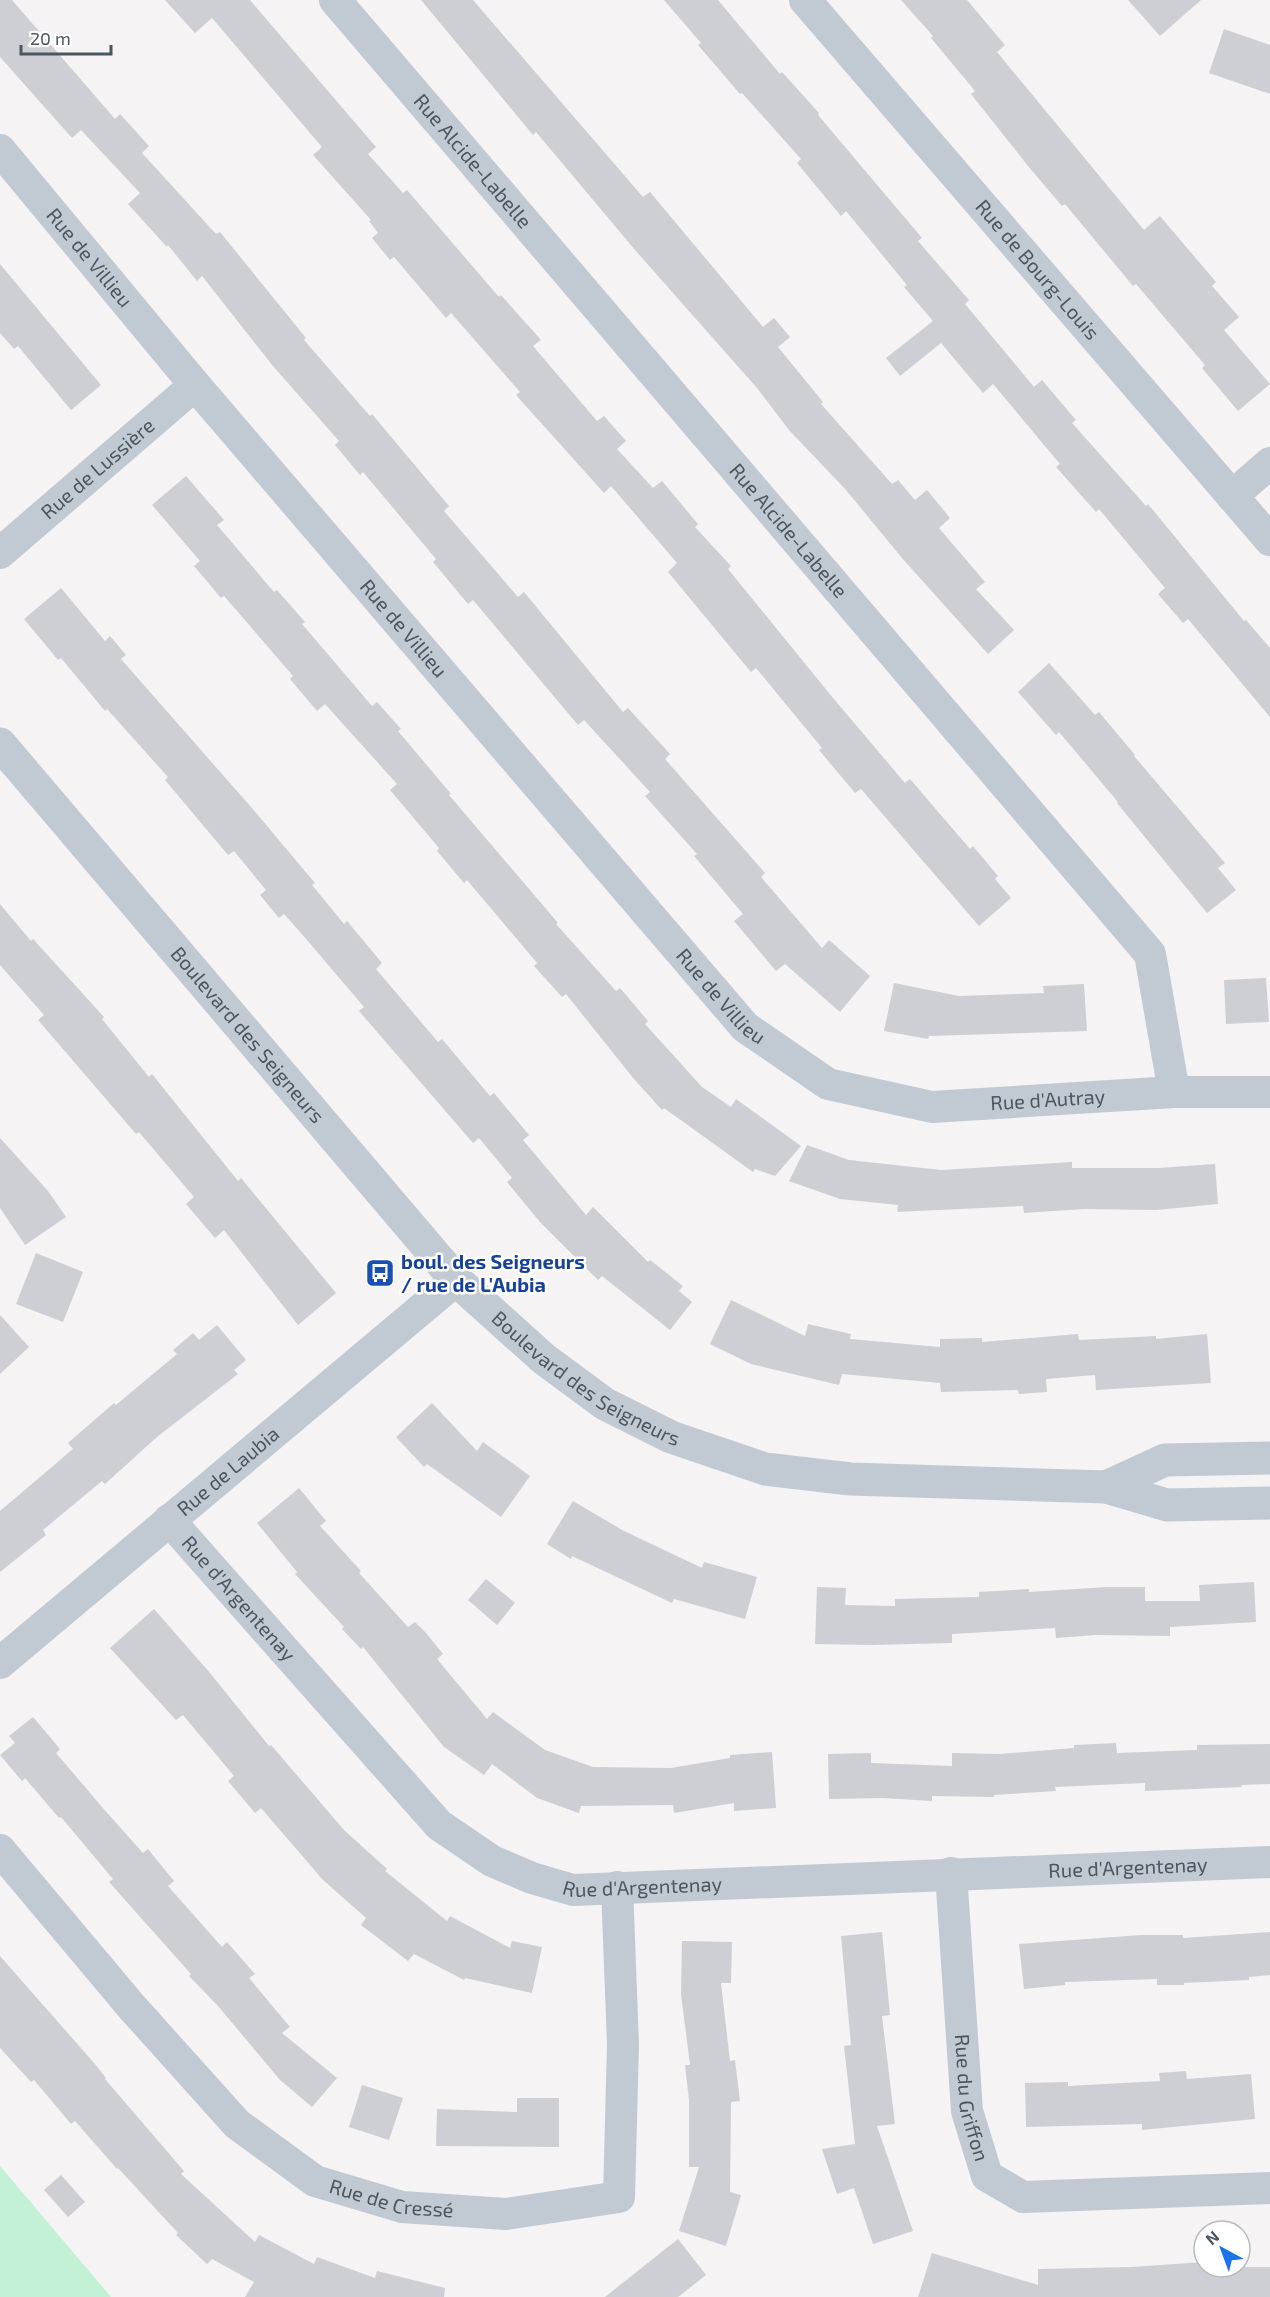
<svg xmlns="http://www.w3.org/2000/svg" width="1270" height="2297" viewBox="0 0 1270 2297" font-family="'Exo 2',sans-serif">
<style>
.green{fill:#c3f1d5}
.building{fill:#cdcfd5}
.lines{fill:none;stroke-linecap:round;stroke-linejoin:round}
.minor{stroke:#c1cad2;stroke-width:32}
.tertiary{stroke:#c1cad2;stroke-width:33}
.labels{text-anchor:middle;stroke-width:5;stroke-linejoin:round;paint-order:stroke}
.street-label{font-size:20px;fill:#4a5661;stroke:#fff}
.transit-label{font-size:20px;font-weight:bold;fill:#164399;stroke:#fff;text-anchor:start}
</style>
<rect width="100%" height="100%" fill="#f5f3f3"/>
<polygon class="green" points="0,2166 111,2297 0,2297"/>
<g class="building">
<polygon points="0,0 12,0 115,119 120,114 149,146 142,153 216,234 220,232 306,338 304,340 370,416 372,414 449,506 444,511 518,597 524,592 623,712 628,708 670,754 665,759 765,873 761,877 822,948 829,940 870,976 840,1012 785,964 776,971 734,921 743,914 694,856 697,854 645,796 650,792 584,720 578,725 473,600 468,604 433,562 436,559 363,472 360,475 335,445 339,441 273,366 202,276 197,281 168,245 167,247 128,204 140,193 81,130 72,138 0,57"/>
<polygon points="165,0 250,0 376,147 368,154 403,193 407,190 499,297 501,295 541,340 533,346 597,421 604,416 626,441 617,449 653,488 662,481 698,524 695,527 731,566 728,569 833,698 905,783 910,779 970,849 973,846 998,876 995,879 1011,898 979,926 861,789 855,793 819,750 822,748 756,668 751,672 668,572 677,563 611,486 604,493 516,395 520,392 451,313 446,318 394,257 390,260 372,238 378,233 369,221 371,220 313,155 322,147 212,18 195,33"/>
<polygon points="421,0 473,0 643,197 650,192 763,327 774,318 790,337 778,347 823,402 821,404 892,484 898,480 915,500 927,490 950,518 939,528 985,582 976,589 1014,630 988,654 902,558 846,490 789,430 757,388 635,250 536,132 533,135"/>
<polygon points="664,0 718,0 780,74 782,72 819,113 818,115 922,238 918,241 969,300 965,304 1034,387 1042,380 1076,420 1072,423 1146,506 1148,504 1244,621 1246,620 1270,648 1270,717 1188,619 1183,623 1158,594 1165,588 1099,509 1096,512 1056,467 1060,464 993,384 983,393 941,343 900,376 886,358 933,321 904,287 907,285 846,211 841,216 797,163 801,159 742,93 740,94 698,45 701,43"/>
<polygon points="901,0 967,0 1005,45 997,52 1144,230 1160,216 1216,282 1212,286 1239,317 1224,330 1270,384 1238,411 1202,368 1205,365 1136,284 1133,286 1065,204 1062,206 1028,166 971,94 975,91 931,38 933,36"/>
<polygon points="1128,0 1201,0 1160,36"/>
<polygon points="1224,29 1270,45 1270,94 1209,73"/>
<polygon points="0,264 101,385 71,410 18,346 14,349 0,333"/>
<polygon points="186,476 224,520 217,525 274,592 277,590 305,622 302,624 372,706 377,702 401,729 398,731 451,794 449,795 558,923 556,924 616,991 620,988 648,1021 645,1024 702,1087 731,1107 736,1099 801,1146 775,1176 755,1169 753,1172 664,1108 662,1110 634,1079 566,994 562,997 534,966 537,963 467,880 464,883 437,851 439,848 390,790 397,784 325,704 317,711 290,679 293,676 224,596 221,598 194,566 200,561 152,505"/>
<polygon points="61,588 105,641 110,636 126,655 121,659 251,807 315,883 312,885 344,924 347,921 382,963 376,969 438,1042 442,1039 490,1096 494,1093 529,1135 523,1140 586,1215 593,1207 648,1262 650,1260 683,1286 679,1291 692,1302 670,1330 602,1276 598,1280 540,1222 507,1182 512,1178 479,1138 473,1143 359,1011 364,1007 301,933 284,914 279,918 260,895 266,890 234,851 228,855 165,780 168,777 107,709 105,711 61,658 58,660 24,619"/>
<polygon points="1049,663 1095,715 1099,712 1135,755 1134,756 1225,863 1218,868 1236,890 1207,913 1117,803 1118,802 1059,732 1056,735 1018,692"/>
<polygon points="0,904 31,941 33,939 104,1017 102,1019 149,1077 152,1074 238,1181 241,1178 336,1293 298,1325 224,1230 215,1238 186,1204 194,1197 139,1132 136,1134 38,1020 44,1015 0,965"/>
<polygon points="1266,978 1269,1022 1226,1024 1224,980"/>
<polygon points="894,983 959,996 1044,993 1043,986 1084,984 1087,1031 929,1036 928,1039 884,1031"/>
<polygon points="0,1138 48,1191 66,1217 25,1245 0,1208"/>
<polygon points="807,1145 849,1160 941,1170 1072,1162 1072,1168 1159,1168 1215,1164 1218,1204 1156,1210 1084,1209 1024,1213 1023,1206 897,1212 898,1205 840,1199 789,1181"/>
<polygon points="36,1253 83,1272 63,1322 16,1304"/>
<polygon points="731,1300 805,1336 808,1324 851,1334 850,1339 940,1347 940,1339 982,1338 982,1342 1078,1334 1079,1340 1156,1336 1156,1339 1207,1334 1211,1383 1096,1390 1095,1375 1046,1379 1047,1392 1019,1394 1018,1390 941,1392 940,1383 842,1374 839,1385 751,1364 710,1344"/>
<polygon points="0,1315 29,1347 0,1374"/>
<polygon points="217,1325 246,1360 234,1370 238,1374 157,1437 105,1484 102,1481 43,1530 46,1535 0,1572 0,1511 73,1449 68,1443 114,1403 116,1405 177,1354 173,1350 193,1333 199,1340"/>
<polygon points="432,1403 477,1451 483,1442 530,1476 501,1517 427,1464 424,1467 396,1437"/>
<polygon points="299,1488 326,1521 320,1526 361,1571 359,1573 408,1627 415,1622 426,1633 443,1654 437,1659 487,1719 493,1712 545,1750 593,1767 671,1768 730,1758 730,1755 772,1752 776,1808 734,1811 734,1803 674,1813 673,1805 581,1806 579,1813 537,1798 492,1764 484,1775 444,1747 363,1647 361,1649 342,1629 344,1627 295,1574 297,1572 257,1523"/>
<polygon points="573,1501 622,1530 702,1568 704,1562 757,1577 745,1619 674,1599 672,1603 572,1556 571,1559 547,1544"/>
<polygon points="486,1579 515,1603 497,1625 468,1600"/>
<polygon points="1254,1582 1256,1622 1170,1627 1170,1636 1096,1635 1056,1638 1055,1628 952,1634 952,1643 871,1645 815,1644 817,1587 846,1588 845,1605 895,1606 895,1599 979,1597 979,1592 1029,1589 1029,1592 1107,1587 1145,1587 1145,1601 1200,1601 1199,1585"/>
<polygon points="154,1609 210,1673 269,1746 271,1745 344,1830 387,1869 385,1871 447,1921 450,1916 510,1948 512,1941 542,1947 532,1993 465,1978 464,1980 414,1954 408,1961 361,1925 366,1918 323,1880 261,1808 255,1813 228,1781 234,1776 183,1715 176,1720 110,1648"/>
<polygon points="33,1717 60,1749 56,1753 102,1807 143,1853 148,1849 174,1881 168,1886 222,1947 227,1942 255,1974 249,1978 290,2027 282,2033 337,2078 312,2107 280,2080 218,2006 189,1976 191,1974 109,1882 113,1879 61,1817 59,1818 25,1778 22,1781 0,1755 15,1743 9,1736"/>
<polygon points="1116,1743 1117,1753 1197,1750 1197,1745 1270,1744 1270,1784 1241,1785 1242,1787 1145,1791 1145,1783 1055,1787 1056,1791 994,1795 994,1797 932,1796 932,1801 883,1798 829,1799 828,1754 871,1753 871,1763 952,1766 952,1753 999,1754 1074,1748 1074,1745"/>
<polygon points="882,1932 890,2015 882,2016 895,2124 877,2126 913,2231 873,2244 854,2188 837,2194 822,2149 855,2144 844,2046 851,2045 841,1936"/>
<polygon points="1270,1932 1270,1975 1249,1977 1249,1980 1184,1983 1184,1985 1157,1985 1157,1979 1065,1982 1065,1985 1024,1989 1019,1944 1141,1935 1183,1935 1183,1938"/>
<polygon points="682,1941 732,1942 731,1983 721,1983 730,2061 735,2060 740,2101 731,2102 730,2192 741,2195 726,2246 679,2231 699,2167 689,2167 689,2100 685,2065 690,2065 681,1994"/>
<polygon points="0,1956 95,2064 106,2078 105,2079 184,2171 181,2174 255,2242 259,2235 314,2264 317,2257 375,2278 377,2271 445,2288 444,2297 245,2297 254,2282 212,2259 207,2264 176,2235 178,2233 118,2168 117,2169 75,2121 71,2124 34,2080 31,2082 0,2048"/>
<polygon points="1186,2071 1187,2079 1251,2074 1255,2119 1142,2130 1142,2124 1026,2127 1025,2083 1068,2082 1068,2086 1160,2081 1159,2073"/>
<polygon points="362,2085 403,2098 389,2140 349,2127"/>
<polygon points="517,2098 559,2098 559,2147 436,2146 437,2109 517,2112"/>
<polygon points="61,2175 85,2202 68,2217 44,2190"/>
<polygon points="678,2239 706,2275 678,2297 605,2297"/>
<polygon points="932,2253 1038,2285 1038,2269 1132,2267 1204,2262 1204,2267 1270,2267 1270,2297 918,2297"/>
</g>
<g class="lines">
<g class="minor">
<path id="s1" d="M335,0L1150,954L1174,1092"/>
<path id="s2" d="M805,0L1270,540"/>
<path id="s3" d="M0,150L195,385L745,1027L828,1084L932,1107L1174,1092H1270"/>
<polyline points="1232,496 1270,463"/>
<path id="s4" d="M0,553L195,385"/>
<path id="s5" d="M169,1520L439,1825L492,1861L532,1878L573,1890L1270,1862"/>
<path id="s6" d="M0,1663L456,1280"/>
<path id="s7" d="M0,1850L131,2006L237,2124L315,2181L402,2207L506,2214L619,2197L623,2044L617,1887"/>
<path id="s8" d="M951,1873L967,2111L987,2176L1023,2197L1270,2188"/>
</g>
<g class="tertiary">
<path id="s9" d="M0,744L456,1280L544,1359L605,1404L671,1437L765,1469L850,1479L1106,1487L1167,1505L1270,1503"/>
<polyline points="1106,1487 1165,1460 1270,1458"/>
</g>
</g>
<defs>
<g id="bus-square" transform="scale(1.5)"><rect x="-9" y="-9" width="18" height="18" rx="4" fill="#1a4fb4" stroke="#fff"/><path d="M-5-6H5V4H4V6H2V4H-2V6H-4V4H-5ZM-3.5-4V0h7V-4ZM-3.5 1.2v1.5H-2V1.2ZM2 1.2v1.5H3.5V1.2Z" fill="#fff"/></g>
</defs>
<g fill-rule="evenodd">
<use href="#bus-square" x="380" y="1273"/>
</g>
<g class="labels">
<g class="street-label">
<text dy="7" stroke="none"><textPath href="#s1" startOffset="212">Rue Alcide-Labelle</textPath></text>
<text dy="7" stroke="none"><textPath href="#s3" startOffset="140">Rue de Villieu</textPath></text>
<text dy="7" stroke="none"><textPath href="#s2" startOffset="356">Rue de Bourg-Louis</textPath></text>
<text dy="7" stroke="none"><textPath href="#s4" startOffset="129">Rue de Lussière</textPath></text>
<text dy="7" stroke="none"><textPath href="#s1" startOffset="698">Rue Alcide-Labelle</textPath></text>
<text dy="7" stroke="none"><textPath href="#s3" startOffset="626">Rue de Villieu</textPath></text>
<text dy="7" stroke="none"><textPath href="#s3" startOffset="1112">Rue de Villieu</textPath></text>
<text dy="7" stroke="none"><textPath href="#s9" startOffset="382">Boulevard des Seigneurs</textPath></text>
<text dy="7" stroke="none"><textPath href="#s3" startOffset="1474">Rue d'Autray</textPath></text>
<text dy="7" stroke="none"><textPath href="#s9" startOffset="868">Boulevard des Seigneurs</textPath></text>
<text dy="7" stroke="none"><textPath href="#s6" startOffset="298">Rue de Laubia</textPath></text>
<text dy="7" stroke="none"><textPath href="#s5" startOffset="105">Rue d'Argentenay</textPath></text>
<text dy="7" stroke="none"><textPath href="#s5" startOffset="1113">Rue d'Argentenay</textPath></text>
<text dy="7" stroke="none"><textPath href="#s5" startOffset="627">Rue d'Argentenay</textPath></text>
<text dy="7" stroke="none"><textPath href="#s8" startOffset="226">Rue du Griffon</textPath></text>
<text dy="7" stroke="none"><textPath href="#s7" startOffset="538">Rue de Cressé</textPath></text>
</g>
<g class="transit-label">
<text x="401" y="1269">boul. des Seigneurs<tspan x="401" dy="23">/ rue de L'Aubia</tspan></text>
</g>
</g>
<g transform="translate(1222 2249) rotate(319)"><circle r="28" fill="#ffffff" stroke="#b7bbc0" stroke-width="1.5"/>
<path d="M0-4.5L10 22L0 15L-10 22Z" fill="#1a73e8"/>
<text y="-9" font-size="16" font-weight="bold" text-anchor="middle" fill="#4a5661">N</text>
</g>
<path d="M21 45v9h90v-9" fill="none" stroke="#4a5661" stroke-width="3"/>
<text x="30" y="45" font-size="18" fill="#4a5661" stroke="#ffffff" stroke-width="4.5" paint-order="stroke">20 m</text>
</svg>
